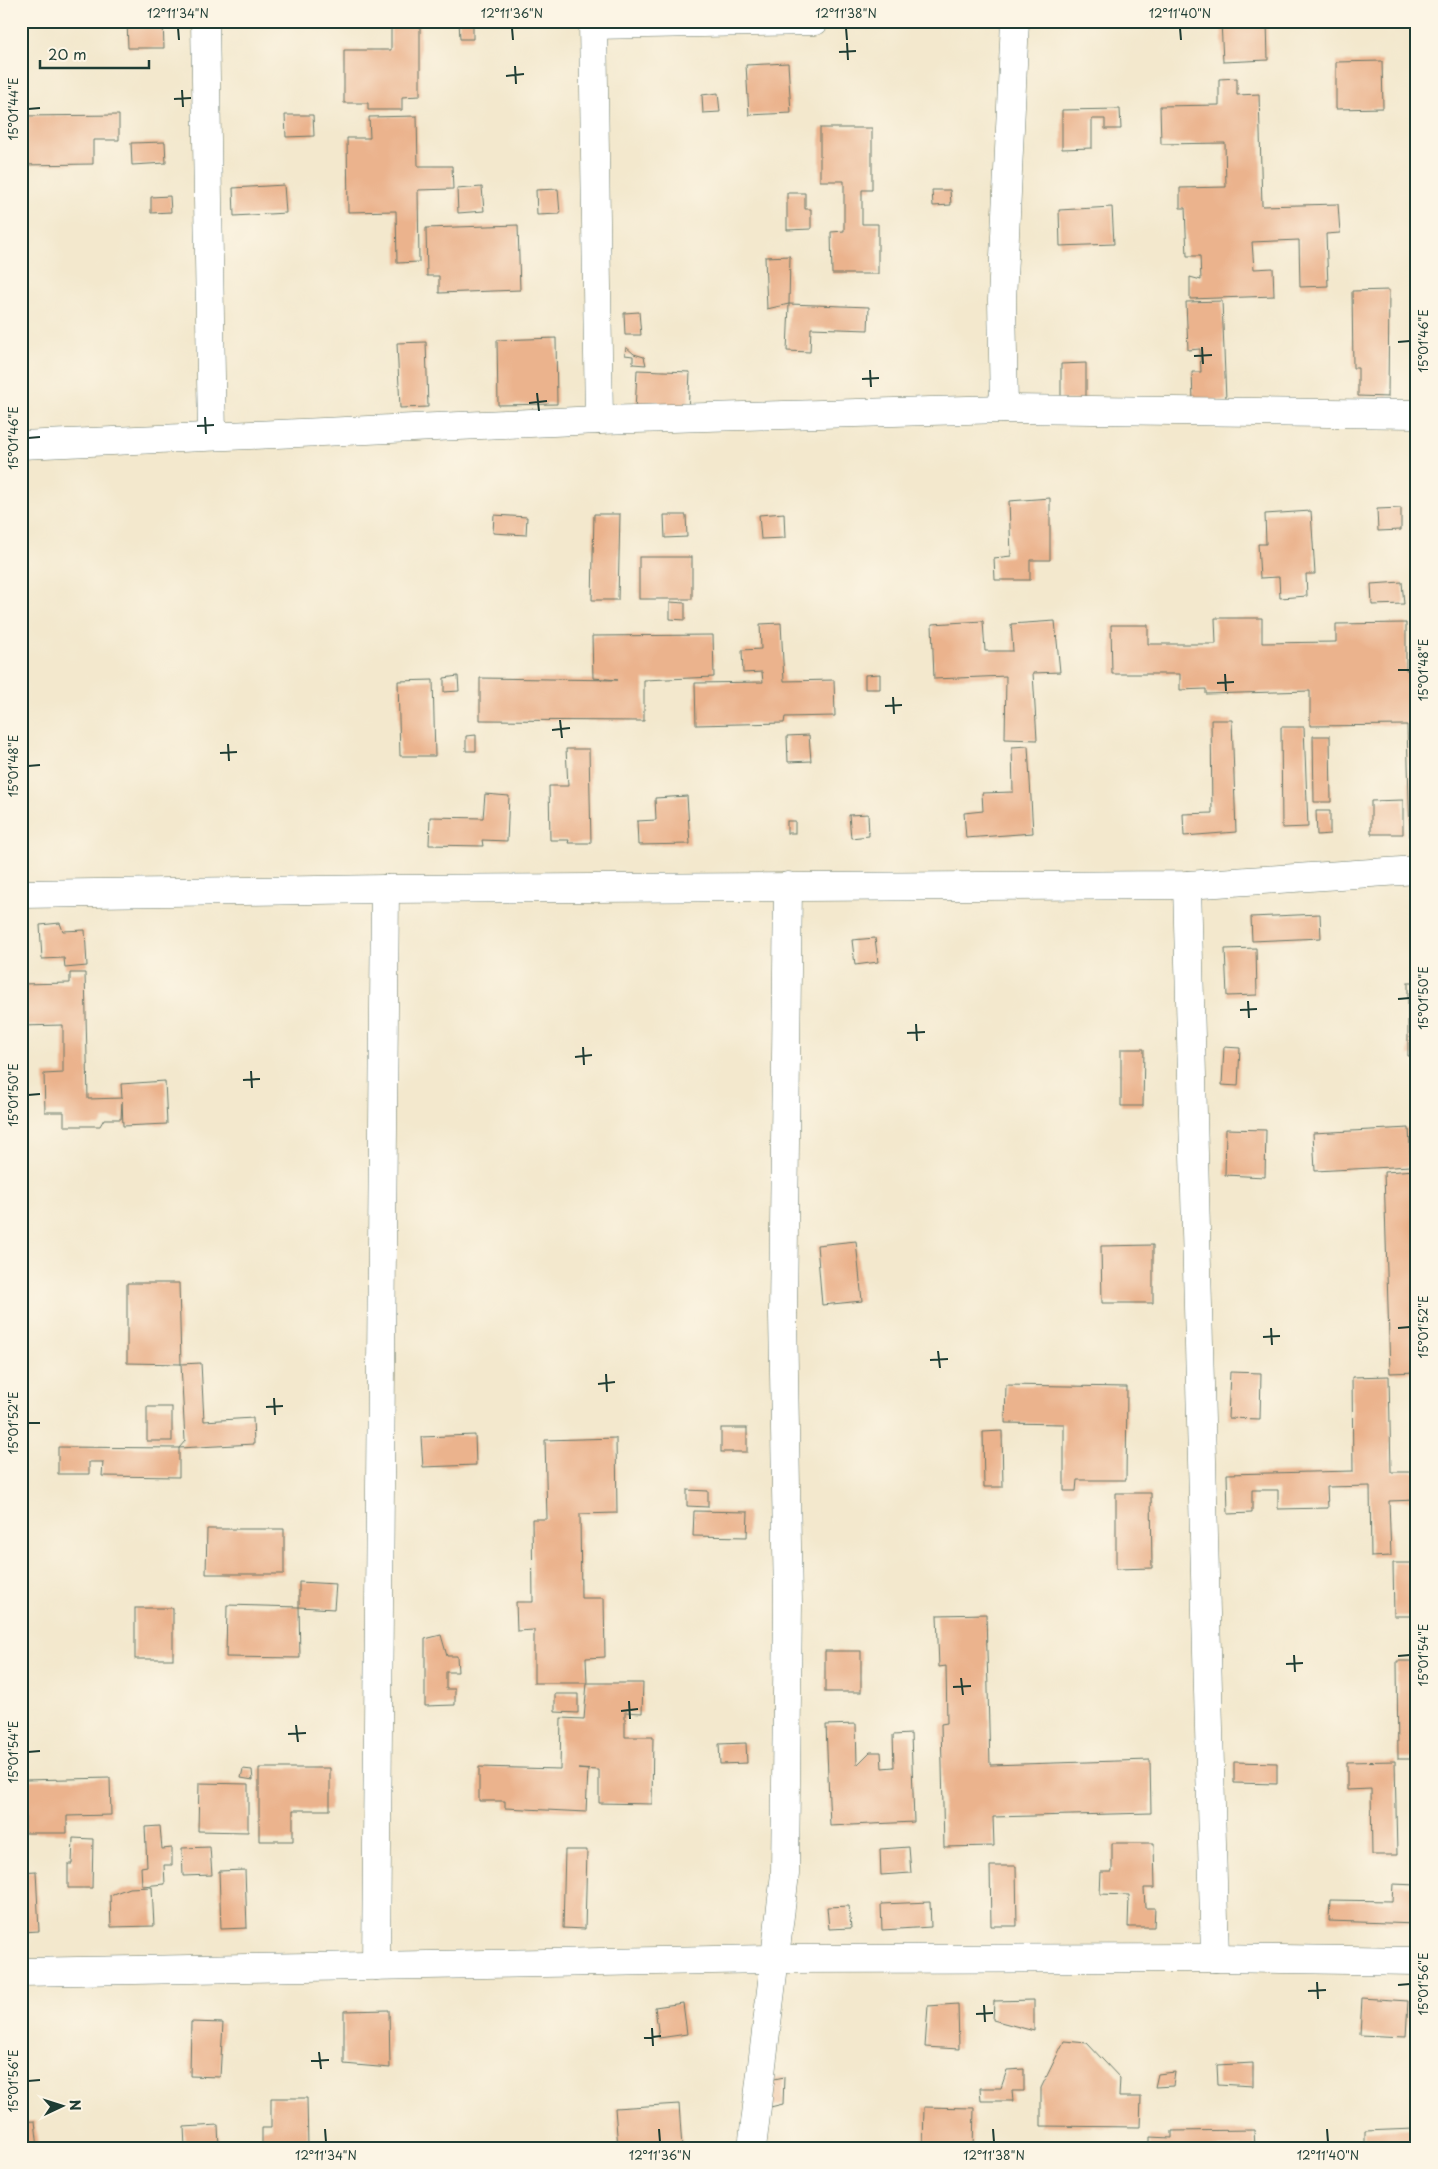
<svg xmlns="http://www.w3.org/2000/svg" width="1438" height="2169" viewBox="0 0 1438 2169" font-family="'Playpen Sans',sans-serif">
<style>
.building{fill:#ebb38d}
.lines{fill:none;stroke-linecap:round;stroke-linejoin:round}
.minor-casing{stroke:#69796a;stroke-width:29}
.minor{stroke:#fff;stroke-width:28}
.ticks{fill:none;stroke:#1f3d34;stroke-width:2}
.neatline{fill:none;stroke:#1f3d34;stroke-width:2}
.ticks-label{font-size:12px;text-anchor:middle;fill:#1f3d34}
</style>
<rect width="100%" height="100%" fill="#fcf5e5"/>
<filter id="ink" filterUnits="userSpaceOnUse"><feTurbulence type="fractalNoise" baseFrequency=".02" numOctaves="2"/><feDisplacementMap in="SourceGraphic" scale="10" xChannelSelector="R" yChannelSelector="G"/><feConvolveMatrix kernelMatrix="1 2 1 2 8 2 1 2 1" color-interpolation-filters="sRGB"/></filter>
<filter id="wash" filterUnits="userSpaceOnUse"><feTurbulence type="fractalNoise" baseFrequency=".0096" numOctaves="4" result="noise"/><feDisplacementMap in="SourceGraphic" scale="20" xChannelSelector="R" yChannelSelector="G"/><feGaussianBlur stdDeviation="1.12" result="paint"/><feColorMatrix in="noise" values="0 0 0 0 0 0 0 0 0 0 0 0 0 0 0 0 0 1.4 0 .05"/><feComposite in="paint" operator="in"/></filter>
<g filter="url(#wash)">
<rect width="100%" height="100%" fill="#f3e8cd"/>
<g id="blocks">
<g class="building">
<polygon points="127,21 163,21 164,48 128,48"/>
<polygon points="391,21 420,21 420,96 402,97 402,110 368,110 368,103 344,103 344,50 391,50"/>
<polygon points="459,21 473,21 473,39 460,39"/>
<polygon points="1221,21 1267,21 1268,60 1223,62"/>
<polygon points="1382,61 1383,108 1336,109 1336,62"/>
<polygon points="788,63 791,113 749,115 746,65"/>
<polygon points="1237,78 1237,95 1259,94 1262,206 1338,204 1340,233 1326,234 1328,286 1300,287 1299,240 1252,242 1254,269 1273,268 1274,296 1190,299 1190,277 1201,280 1200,256 1187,256 1185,208 1180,208 1180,188 1226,187 1225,143 1161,144 1160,106 1219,105 1219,79"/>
<polygon points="718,93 720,112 703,113 702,95"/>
<polygon points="1120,109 1121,129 1105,129 1105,119 1092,119 1092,148 1062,149 1062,110"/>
<polygon points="119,115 119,140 93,140 93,164 21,165 21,116"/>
<polygon points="285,115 313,115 314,136 286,137"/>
<polygon points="417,116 418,166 452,166 453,189 418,190 419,262 397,263 396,211 348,212 347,138 370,138 369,117"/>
<polygon points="820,128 872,128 872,190 862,190 862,224 878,224 878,274 832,274 831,232 844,231 844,181 820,181"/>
<polygon points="165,142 166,163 132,165 131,143"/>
<polygon points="284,185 286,213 234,216 233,188"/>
<polygon points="482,187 484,211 458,213 457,189"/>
<polygon points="558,189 560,214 537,215 536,190"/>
<polygon points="932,190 950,190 951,205 933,206"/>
<polygon points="787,193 805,193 805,209 811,209 811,229 787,230"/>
<rect x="21" y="196" width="2" height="53"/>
<polygon points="170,196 171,212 151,213 151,197"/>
<polygon points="1112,207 1114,244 1060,246 1059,210"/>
<polygon points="518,225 520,290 439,293 439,276 427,276 426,228"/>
<polygon points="790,256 789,304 767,309 765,257"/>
<polygon points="1389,290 1388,397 1358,396 1358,368 1353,368 1352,291"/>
<polygon points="1222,301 1226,400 1193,401 1192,372 1201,372 1200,349 1188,350 1186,302"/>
<polygon points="789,304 869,307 868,330 811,328 810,352 787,351"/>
<polygon points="639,312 641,335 625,335 624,313"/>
<polygon points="556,338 557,404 498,405 497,340"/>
<polygon points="426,342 428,407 400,408 397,343"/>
<polygon points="626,347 634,354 644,357 646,365 633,364 633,356 625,355"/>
<polygon points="1086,363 1086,400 1061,400 1061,364"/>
<polygon points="637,370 690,372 688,414 635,412"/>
<polygon points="1050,498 1050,560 1030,560 1030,580 995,580 994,558 1011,556 1009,501"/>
<polygon points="1401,508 1401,530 1378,531 1377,509"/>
<polygon points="1311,511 1315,574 1306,574 1307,596 1280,598 1279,577 1260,578 1258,544 1266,544 1265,514"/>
<polygon points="784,513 785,538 761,539 759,515"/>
<polygon points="594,514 620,514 618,600 592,600"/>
<polygon points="494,515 527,517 526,535 493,533"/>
<polygon points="664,515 686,515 687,537 665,538"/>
<rect x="639" y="557" width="53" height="42"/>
<polygon points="1402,582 1404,604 1372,605 1371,584"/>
<polygon points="670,602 685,603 685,620 670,619"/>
<polygon points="1215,618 1262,618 1262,643 1336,642 1336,624 1406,623 1406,670 1417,670 1417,837 1410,837 1407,725 1310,726 1310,691 1206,694 1206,689 1180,690 1180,674 1112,674 1111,625 1148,625 1148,644 1216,644"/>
<polygon points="983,621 985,651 1013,651 1011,624 1055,621 1060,672 1033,673 1037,740 1005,739 1006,676 934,679 932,624"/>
<polygon points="781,623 784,681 834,680 835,716 785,717 784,723 696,725 695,683 763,682 762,672 743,673 742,650 761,649 760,624"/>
<polygon points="713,635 714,677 644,680 644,721 480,720 480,678 618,680 593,678 592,636"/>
<polygon points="880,674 880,689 865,689 865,675"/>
<polygon points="458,676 459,691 444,692 444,678"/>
<polygon points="433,680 435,756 400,756 398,681"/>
<polygon points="1211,720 1232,720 1236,832 1184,836 1183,814 1212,813"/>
<polygon points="1281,727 1304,727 1308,827 1282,828"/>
<polygon points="476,735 476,751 466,751 466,736"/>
<polygon points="809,735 811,761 788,762 787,736"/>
<polygon points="1313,736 1330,736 1331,802 1314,802"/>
<polygon points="1028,746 1033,833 966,838 964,813 983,811 982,793 1013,792 1012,747"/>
<polygon points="566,749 589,749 591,843 568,843 569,840 550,840 549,786 568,786"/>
<polygon points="485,794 509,796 507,841 482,840 483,846 429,845 430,817 483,818"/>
<polygon points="687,796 690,844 638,845 637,821 656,820 655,798"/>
<polygon points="1403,800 1403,834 1371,834 1371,801"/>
<polygon points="1316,811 1330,811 1330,834 1317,835"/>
<polygon points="868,814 869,836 851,838 849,815"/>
<rect x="787" y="821" width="8" height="12"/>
<polygon points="1320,914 1321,938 1252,941 1251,917"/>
<polygon points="60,923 63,931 85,930 87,966 65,968 64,958 42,959 40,925"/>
<polygon points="875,938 878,962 855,965 852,940"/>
<polygon points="1256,948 1257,995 1227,996 1225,949"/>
<polygon points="70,973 85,973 88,1099 122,1098 121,1084 165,1081 167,1124 123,1126 122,1101 121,1119 104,1119 100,1126 64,1126 64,1112 45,1112 44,1074 63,1073 63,1025 21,1026 21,984 70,983"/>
<rect x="1408" y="983" width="9" height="73"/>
<polygon points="1224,1047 1240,1048 1238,1086 1222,1085"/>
<polygon points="1121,1049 1144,1049 1143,1106 1121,1106"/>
<polygon points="1409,1128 1411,1166 1315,1171 1313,1133"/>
<polygon points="1226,1129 1266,1130 1265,1177 1225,1175"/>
<polygon points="1417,1170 1417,1372 1390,1373 1384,1172"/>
<polygon points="856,1241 862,1301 822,1305 817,1245"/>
<polygon points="1153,1245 1153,1303 1102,1303 1101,1246"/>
<polygon points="127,1283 179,1283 181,1364 201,1363 204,1421 253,1418 254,1444 179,1448 179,1477 102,1476 103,1462 89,1462 89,1474 58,1474 58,1447 179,1448 185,1441 181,1364 127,1363"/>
<polygon points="1230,1372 1261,1373 1260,1419 1228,1418"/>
<polygon points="1389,1376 1391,1472 1417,1472 1417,1500 1389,1501 1391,1556 1371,1557 1370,1486 1327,1487 1328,1508 1278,1509 1278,1490 1252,1490 1252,1513 1228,1514 1227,1474 1353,1471 1352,1377"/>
<polygon points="1006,1385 1127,1387 1126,1480 1077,1480 1076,1491 1064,1491 1064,1424 1005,1423"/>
<rect x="147" y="1407" width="25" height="34"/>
<rect x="721" y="1428" width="26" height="24"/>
<polygon points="1002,1431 1003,1487 984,1487 983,1432"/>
<polygon points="475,1435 476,1465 423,1467 421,1437"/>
<polygon points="616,1438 617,1513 580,1514 581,1598 604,1598 605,1657 586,1658 587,1683 643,1683 642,1713 625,1712 625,1737 653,1737 652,1804 599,1803 599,1770 578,1769 588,1770 586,1812 505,1808 505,1801 479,1801 479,1767 560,1769 561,1718 584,1719 587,1683 534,1683 534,1630 517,1631 516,1602 533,1602 532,1519 547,1519 545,1440"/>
<polygon points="687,1490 708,1491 708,1507 687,1506"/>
<polygon points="1116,1493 1151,1493 1152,1568 1116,1569"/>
<polygon points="694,1511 748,1512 747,1537 693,1536"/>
<polygon points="207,1529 284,1529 284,1574 206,1574"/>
<polygon points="1393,1563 1417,1563 1417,1616 1394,1616"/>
<polygon points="299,1582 336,1584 334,1609 299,1607 300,1658 226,1657 227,1605 299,1607"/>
<rect x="135" y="1608" width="38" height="51"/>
<polygon points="986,1614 990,1765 1150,1760 1151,1813 993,1817 994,1846 944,1847 941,1724 947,1723 946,1666 939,1667 937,1615"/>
<polygon points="441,1635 447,1656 457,1656 458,1672 446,1672 446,1689 455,1689 455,1705 425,1706 425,1639"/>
<rect x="825" y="1651" width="36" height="41"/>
<polygon points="1397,1661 1417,1661 1417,1759 1398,1759"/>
<polygon points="555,1694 578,1694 578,1713 555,1712"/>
<polygon points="856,1724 857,1765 870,1752 881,1752 882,1768 894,1767 893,1735 911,1734 914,1822 830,1826 826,1725"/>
<polygon points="746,1743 747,1763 720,1764 719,1744"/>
<polygon points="1395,1761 1397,1855 1372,1855 1371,1789 1347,1790 1347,1762"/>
<polygon points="1234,1762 1277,1763 1277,1784 1234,1783"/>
<polygon points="259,1768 330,1768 330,1810 293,1810 293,1841 259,1841"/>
<polygon points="243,1769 252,1770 253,1780 241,1778"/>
<polygon points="110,1778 111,1815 67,1816 67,1833 25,1833 25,1780"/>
<polygon points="199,1783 248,1784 248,1832 198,1831"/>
<polygon points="160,1826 162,1849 172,1848 172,1865 164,1865 165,1884 142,1886 141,1867 147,1866 145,1827"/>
<polygon points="73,1838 93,1839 92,1888 68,1888 68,1864 72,1864"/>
<polygon points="1112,1843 1154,1843 1155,1888 1144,1888 1145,1908 1155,1908 1154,1927 1128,1927 1129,1895 1100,1894 1101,1872 1112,1872"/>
<polygon points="210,1847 212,1875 183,1876 182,1848"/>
<polygon points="909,1847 911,1873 881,1875 880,1849"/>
<polygon points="565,1850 587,1850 585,1929 563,1928"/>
<polygon points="990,1866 1016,1866 1017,1926 991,1926"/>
<polygon points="245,1870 247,1928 221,1929 219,1871"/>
<polygon points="36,1871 39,1931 21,1932 21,1872"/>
<polygon points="1393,1884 1417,1885 1417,1924 1329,1921 1330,1900 1392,1901"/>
<polygon points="152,1887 154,1926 111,1927 110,1895 129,1888"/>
<polygon points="930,1902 931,1927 882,1930 881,1904"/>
<polygon points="849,1906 851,1928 829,1929 827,1907"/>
<polygon points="1362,1998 1408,2001 1406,2037 1360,2035"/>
<polygon points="1034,2000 1034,2031 993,2020 994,2001"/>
<polygon points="683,2003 687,2034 659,2038 655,2007"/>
<polygon points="958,2004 959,2049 925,2047 928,2006"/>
<polygon points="389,2010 390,2068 344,2064 344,2011"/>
<polygon points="191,2022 223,2023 220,2077 190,2076"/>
<polygon points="1064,2041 1087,2043 1120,2078 1119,2097 1141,2097 1140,2127 1041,2126 1041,2088"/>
<polygon points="1253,2063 1253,2086 1218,2084 1217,2065"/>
<polygon points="21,2067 23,2067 24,2095 21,2095"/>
<polygon points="1024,2069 1024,2091 1012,2091 1013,2101 981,2101 980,2088 1001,2088 1007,2070"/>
<polygon points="1175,2072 1173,2086 1155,2087 1158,2074"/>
<polygon points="784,2077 783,2104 762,2109 765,2081"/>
<polygon points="271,2098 307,2098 308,2148 262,2148 262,2128 271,2128"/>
<polygon points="679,2104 682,2148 618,2148 615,2108"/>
<polygon points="924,2107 974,2108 973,2148 923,2148"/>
<polygon points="35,2121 38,2148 21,2148 21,2122"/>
<polygon points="218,2125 219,2148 185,2148 184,2127"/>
<polygon points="1414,2129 1414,2148 1331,2148 1330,2144 1365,2143 1365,2131"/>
<polygon points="1254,2130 1255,2148 1150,2148 1150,2137 1172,2138 1172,2131"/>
</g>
</g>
</g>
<g filter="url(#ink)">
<use href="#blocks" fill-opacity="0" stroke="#69796a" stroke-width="1"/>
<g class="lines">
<g class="minor-casing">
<g id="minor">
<polyline points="205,21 212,436"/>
<polyline points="593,21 599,420"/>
<polyline points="593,25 815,21"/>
<polyline points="1004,409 1002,300 1015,21"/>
<polyline points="21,445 599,420 1004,409 1417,414"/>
<polyline points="1187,885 1215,1958"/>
<polyline points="21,894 385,889 1187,885 1417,870"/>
<polyline points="376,1966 385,889"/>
<polyline points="21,1972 774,1959 1215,1958 1417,1961"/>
<polyline points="752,2148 785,1874 788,1603 783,1314 788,886"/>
</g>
</g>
<use href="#minor" class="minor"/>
</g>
</g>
<path class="ticks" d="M178,28L179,40M512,28L513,40M846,28L847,40M1180,28L1181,40M847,43L848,60M839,52L856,51M515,66L516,84M506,76L524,74M182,90L183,107M174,99L191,98M28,109L40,108M1398,342L1410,341M1202,347L1203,364M1194,356L1212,355M870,370L871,387M862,379L879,378M537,393L539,411M529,403L547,401M205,417L206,434M197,426L214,425M28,438L40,437M1398,670H1410M1225,674L1226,691M1217,683L1234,682M893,697L894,714M885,706L902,705M560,720L562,738M552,730L570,728M228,744L229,761M220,753L237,752M28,766L40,765M1398,999L1410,998M1248,1001L1249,1018M1240,1010L1257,1009M916,1024L917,1041M907,1033L925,1032M583,1047L584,1065M575,1057L592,1055M251,1071L252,1088M243,1080L260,1079M28,1095L40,1094M1271,1328L1272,1345M1398,1328L1410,1327M1263,1337L1280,1336M938,1351L940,1368M930,1360L948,1359M606,1374L607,1392M598,1384L615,1382M274,1398L275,1415M266,1407L283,1406M28,1423H40M1294,1655L1295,1672M1398,1656L1410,1655M1286,1664L1303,1663M961,1678L963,1695M953,1687L971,1686M629,1701L630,1719M621,1711L638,1709M296,1725L298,1742M288,1734L306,1733M28,1752L40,1751M1317,1982L1318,1999M1398,1985L1410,1984M1308,1991L1326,1990M984,2005L985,2022M976,2014L993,2013M652,2028L653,2046M644,2038L661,2036M319,2052L321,2069M311,2061L329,2060M28,2081L40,2080M325,2129L326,2142M659,2129L660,2142M993,2129L994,2142M1327,2129L1328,2142"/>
<rect width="1438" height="2169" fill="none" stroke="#fcf5e5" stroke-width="55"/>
<g transform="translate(62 2106) rotate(86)" stroke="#fcf5e5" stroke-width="4" paint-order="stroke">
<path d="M0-4L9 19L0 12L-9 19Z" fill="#1f3d34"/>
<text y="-8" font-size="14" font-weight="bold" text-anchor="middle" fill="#1f3d34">N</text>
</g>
<path d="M40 60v8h109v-8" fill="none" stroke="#1f3d34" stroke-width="2.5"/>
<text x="48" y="60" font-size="15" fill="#1f3d34" stroke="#fcf5e5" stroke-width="4" paint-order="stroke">20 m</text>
<rect x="28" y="28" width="1382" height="2114" class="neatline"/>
<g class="ticks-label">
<text x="178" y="18">12°11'34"N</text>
<text x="512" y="18">12°11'36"N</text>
<text x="846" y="18">12°11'38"N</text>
<text x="1180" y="18">12°11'40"N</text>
<text transform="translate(14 109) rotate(-90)" y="4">15°01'44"E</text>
<text transform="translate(1424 341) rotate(-90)" y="4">15°01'46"E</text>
<text transform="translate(14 438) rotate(-90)" y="4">15°01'46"E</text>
<text transform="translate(1424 670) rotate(-90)" y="4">15°01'48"E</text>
<text transform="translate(14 766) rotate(-90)" y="4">15°01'48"E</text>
<text transform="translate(1424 998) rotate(-90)" y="4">15°01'50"E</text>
<text transform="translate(14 1095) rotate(-90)" y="4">15°01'50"E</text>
<text transform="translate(1424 1327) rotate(-90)" y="4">15°01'52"E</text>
<text transform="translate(14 1423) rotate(-90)" y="4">15°01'52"E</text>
<text transform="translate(1424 1655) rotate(-90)" y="4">15°01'54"E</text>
<text transform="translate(14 1752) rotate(-90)" y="4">15°01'54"E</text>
<text transform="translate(1424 1984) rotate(-90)" y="4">15°01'56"E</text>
<text transform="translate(14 2081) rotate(-90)" y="4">15°01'56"E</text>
<text x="326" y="2160">12°11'34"N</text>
<text x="660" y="2160">12°11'36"N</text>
<text x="994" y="2160">12°11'38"N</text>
<text x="1328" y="2160">12°11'40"N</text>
</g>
</svg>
